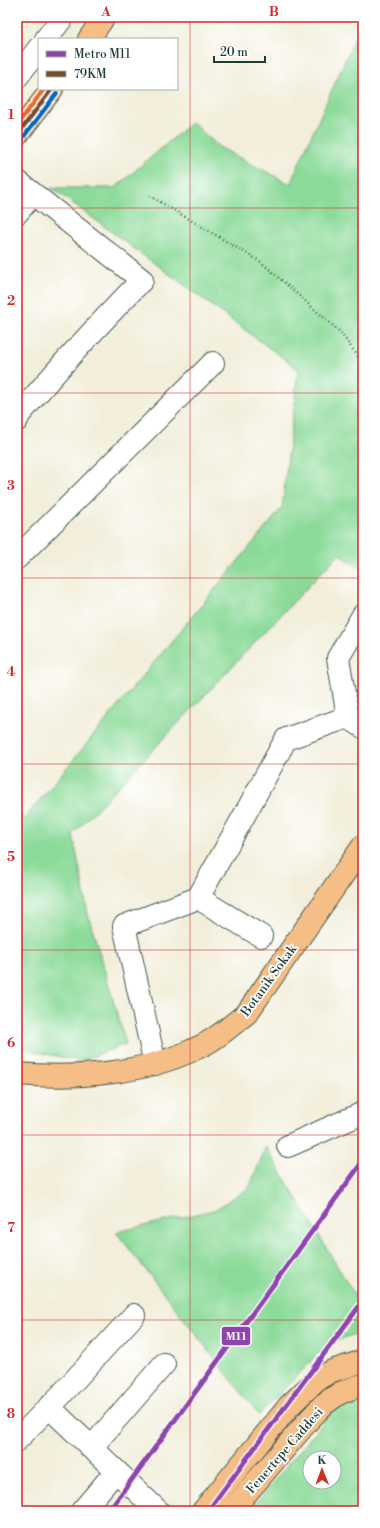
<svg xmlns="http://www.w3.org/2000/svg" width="380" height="1528" viewBox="0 0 380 1528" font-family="'Libre Bodoni',serif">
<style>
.green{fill:#8bda99;stroke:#558c66;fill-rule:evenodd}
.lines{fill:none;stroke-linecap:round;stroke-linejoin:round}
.minor-casing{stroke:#3f584d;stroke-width:24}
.major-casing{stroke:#3f584d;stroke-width:24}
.path{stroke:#3f584d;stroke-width:2.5;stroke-dasharray:1 3;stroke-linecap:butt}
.minor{stroke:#fff;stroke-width:22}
.major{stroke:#f6be87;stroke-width:22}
.bus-1-casing{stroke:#fff;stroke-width:7}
.bus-2-casing{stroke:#fff;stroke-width:7}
.bus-3-casing{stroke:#fff;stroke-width:7}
.bus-1{stroke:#7a4b2a;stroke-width:4}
.bus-2{stroke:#0065bd;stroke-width:4}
.bus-3{stroke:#f26522;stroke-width:4}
.metro-1-casing{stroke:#fff;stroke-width:8}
.metro-1{stroke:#8e44ad;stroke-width:5}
.grid{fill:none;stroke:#d62828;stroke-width:1;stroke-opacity:0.55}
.labels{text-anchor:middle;stroke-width:3.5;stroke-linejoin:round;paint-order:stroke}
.street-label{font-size:13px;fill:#1f3d34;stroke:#fff}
.line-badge{stroke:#fff;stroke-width:1.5}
.badge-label{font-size:11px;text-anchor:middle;font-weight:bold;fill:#fff}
.neatline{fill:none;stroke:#d62828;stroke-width:1.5}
.grid-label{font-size:13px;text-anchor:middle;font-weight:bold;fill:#d62828}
</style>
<rect width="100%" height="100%" fill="#fff"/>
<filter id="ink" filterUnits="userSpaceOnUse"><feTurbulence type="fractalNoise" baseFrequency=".025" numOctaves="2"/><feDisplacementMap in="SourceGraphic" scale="8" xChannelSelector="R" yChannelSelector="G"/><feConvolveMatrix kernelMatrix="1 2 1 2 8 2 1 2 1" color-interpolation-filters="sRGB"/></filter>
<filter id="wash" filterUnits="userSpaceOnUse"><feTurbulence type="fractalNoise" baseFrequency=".012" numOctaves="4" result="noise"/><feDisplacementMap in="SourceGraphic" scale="16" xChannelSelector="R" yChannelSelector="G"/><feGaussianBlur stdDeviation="0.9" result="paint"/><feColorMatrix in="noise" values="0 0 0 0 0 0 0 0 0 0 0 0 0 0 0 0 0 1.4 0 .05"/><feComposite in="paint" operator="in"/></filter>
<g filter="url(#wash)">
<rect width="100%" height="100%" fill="#f2eeda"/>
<g class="green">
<polygon points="356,36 363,40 363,569 339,554 73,834 88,914 126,1044 80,1061 17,1048 17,819 25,818 282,508 298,369 52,188 115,188 192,122 219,147 290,184"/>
<polygon points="266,1147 363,1309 363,1331 328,1344 259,1415 116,1232 214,1210 249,1188"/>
<path d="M363,1393V1511H249L333,1411L356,1394ZM310,1458H334V1482H310Z"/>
</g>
</g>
<g filter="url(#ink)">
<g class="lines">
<g class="minor-casing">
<g id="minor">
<polyline points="46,39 63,17"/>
<polyline points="17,77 39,48"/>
<path d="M17,181L142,280C99,324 58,368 19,415L17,420"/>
<polyline points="17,213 33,194"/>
<polyline points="17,558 213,363"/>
<polyline points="348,717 363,727"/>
<polyline points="198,898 261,936"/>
<polyline points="155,1064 124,926 198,898 245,814 286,739 348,717 338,658 363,615"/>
<polyline points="288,1146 363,1113"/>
<polyline points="49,1408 134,1315"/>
<polyline points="17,1440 49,1407 158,1511"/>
<polyline points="91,1448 164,1364"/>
<polyline points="82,1511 116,1471"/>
</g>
</g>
<g class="major-casing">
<g id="major">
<polyline points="89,39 104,17"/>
<polyline points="17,135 52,89"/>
<path d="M17,1074C75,1079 144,1074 197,1048C215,1040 231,1026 247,1013L363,846"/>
<polyline points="203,1511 289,1406 316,1380 332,1371 363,1361"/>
<polyline points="231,1511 308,1421 324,1404 340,1393 355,1387 363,1385"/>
</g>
</g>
<polyline class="path" points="150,196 261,262 339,331 363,363"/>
<use href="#minor" class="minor"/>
<use href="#major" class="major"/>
<g class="bus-1-casing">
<polyline id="bus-1" points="17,135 52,89"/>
</g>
<g class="bus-2-casing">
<polyline id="bus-2" points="22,139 57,93"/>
</g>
<g class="bus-3-casing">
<polyline id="bus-3" points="17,125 44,89"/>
</g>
<use href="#bus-1" class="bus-1"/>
<use href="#bus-2" class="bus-2"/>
<use href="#bus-3" class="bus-3"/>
<g class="metro-1-casing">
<g id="metro-1">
<polyline points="109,1511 363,1161"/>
<polyline points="208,1511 363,1301"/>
</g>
</g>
<use href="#metro-1" class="metro-1"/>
</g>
</g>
<path class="grid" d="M190,17V1511M17,208H363M17,393H363M17,578H363M17,764H363M17,950H363M17,1135H363M17,1320H363"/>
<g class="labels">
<g class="street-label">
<text transform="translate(268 980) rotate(-54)" y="5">Botanik Sokak</text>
<text transform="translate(284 1450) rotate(-49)" y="5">Fenertepe Caddesi</text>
</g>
</g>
<rect class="line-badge" x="221" y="1326" width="30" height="20" rx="4" fill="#8e44ad"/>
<g class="badge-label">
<text x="236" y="1340">M11</text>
</g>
<rect width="380" height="1528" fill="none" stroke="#fff" stroke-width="44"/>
<rect x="38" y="38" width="140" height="52" fill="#ffffff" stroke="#a5b1ae"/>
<rect x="46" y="51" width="20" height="6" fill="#8e44ad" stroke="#a5b1ae"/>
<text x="74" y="58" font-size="12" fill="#1f3d34">Metro M11</text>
<rect x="46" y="71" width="20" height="6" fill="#7a4b2a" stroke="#a5b1ae"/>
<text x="74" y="78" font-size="12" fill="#1f3d34">79KM</text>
<g transform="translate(322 1470) rotate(359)"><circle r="19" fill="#ffffff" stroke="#a5b1ae"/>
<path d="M0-3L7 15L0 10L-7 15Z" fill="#c8321e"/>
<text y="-6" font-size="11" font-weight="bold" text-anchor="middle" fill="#1f3d34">K</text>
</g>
<path d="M214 56v6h51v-6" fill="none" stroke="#1f3d34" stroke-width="2"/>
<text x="220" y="56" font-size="12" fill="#1f3d34" stroke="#ffffff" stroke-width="3" paint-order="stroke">20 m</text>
<rect x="22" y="22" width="336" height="1484" class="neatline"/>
<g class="grid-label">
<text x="106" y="16">A</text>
<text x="274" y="16">B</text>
<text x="11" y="119">1</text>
<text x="11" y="305">2</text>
<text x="11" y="490">3</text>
<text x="11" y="676">4</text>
<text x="11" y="861">5</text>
<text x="11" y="1047">6</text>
<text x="11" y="1232">7</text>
<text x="11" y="1418">8</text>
</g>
</svg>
